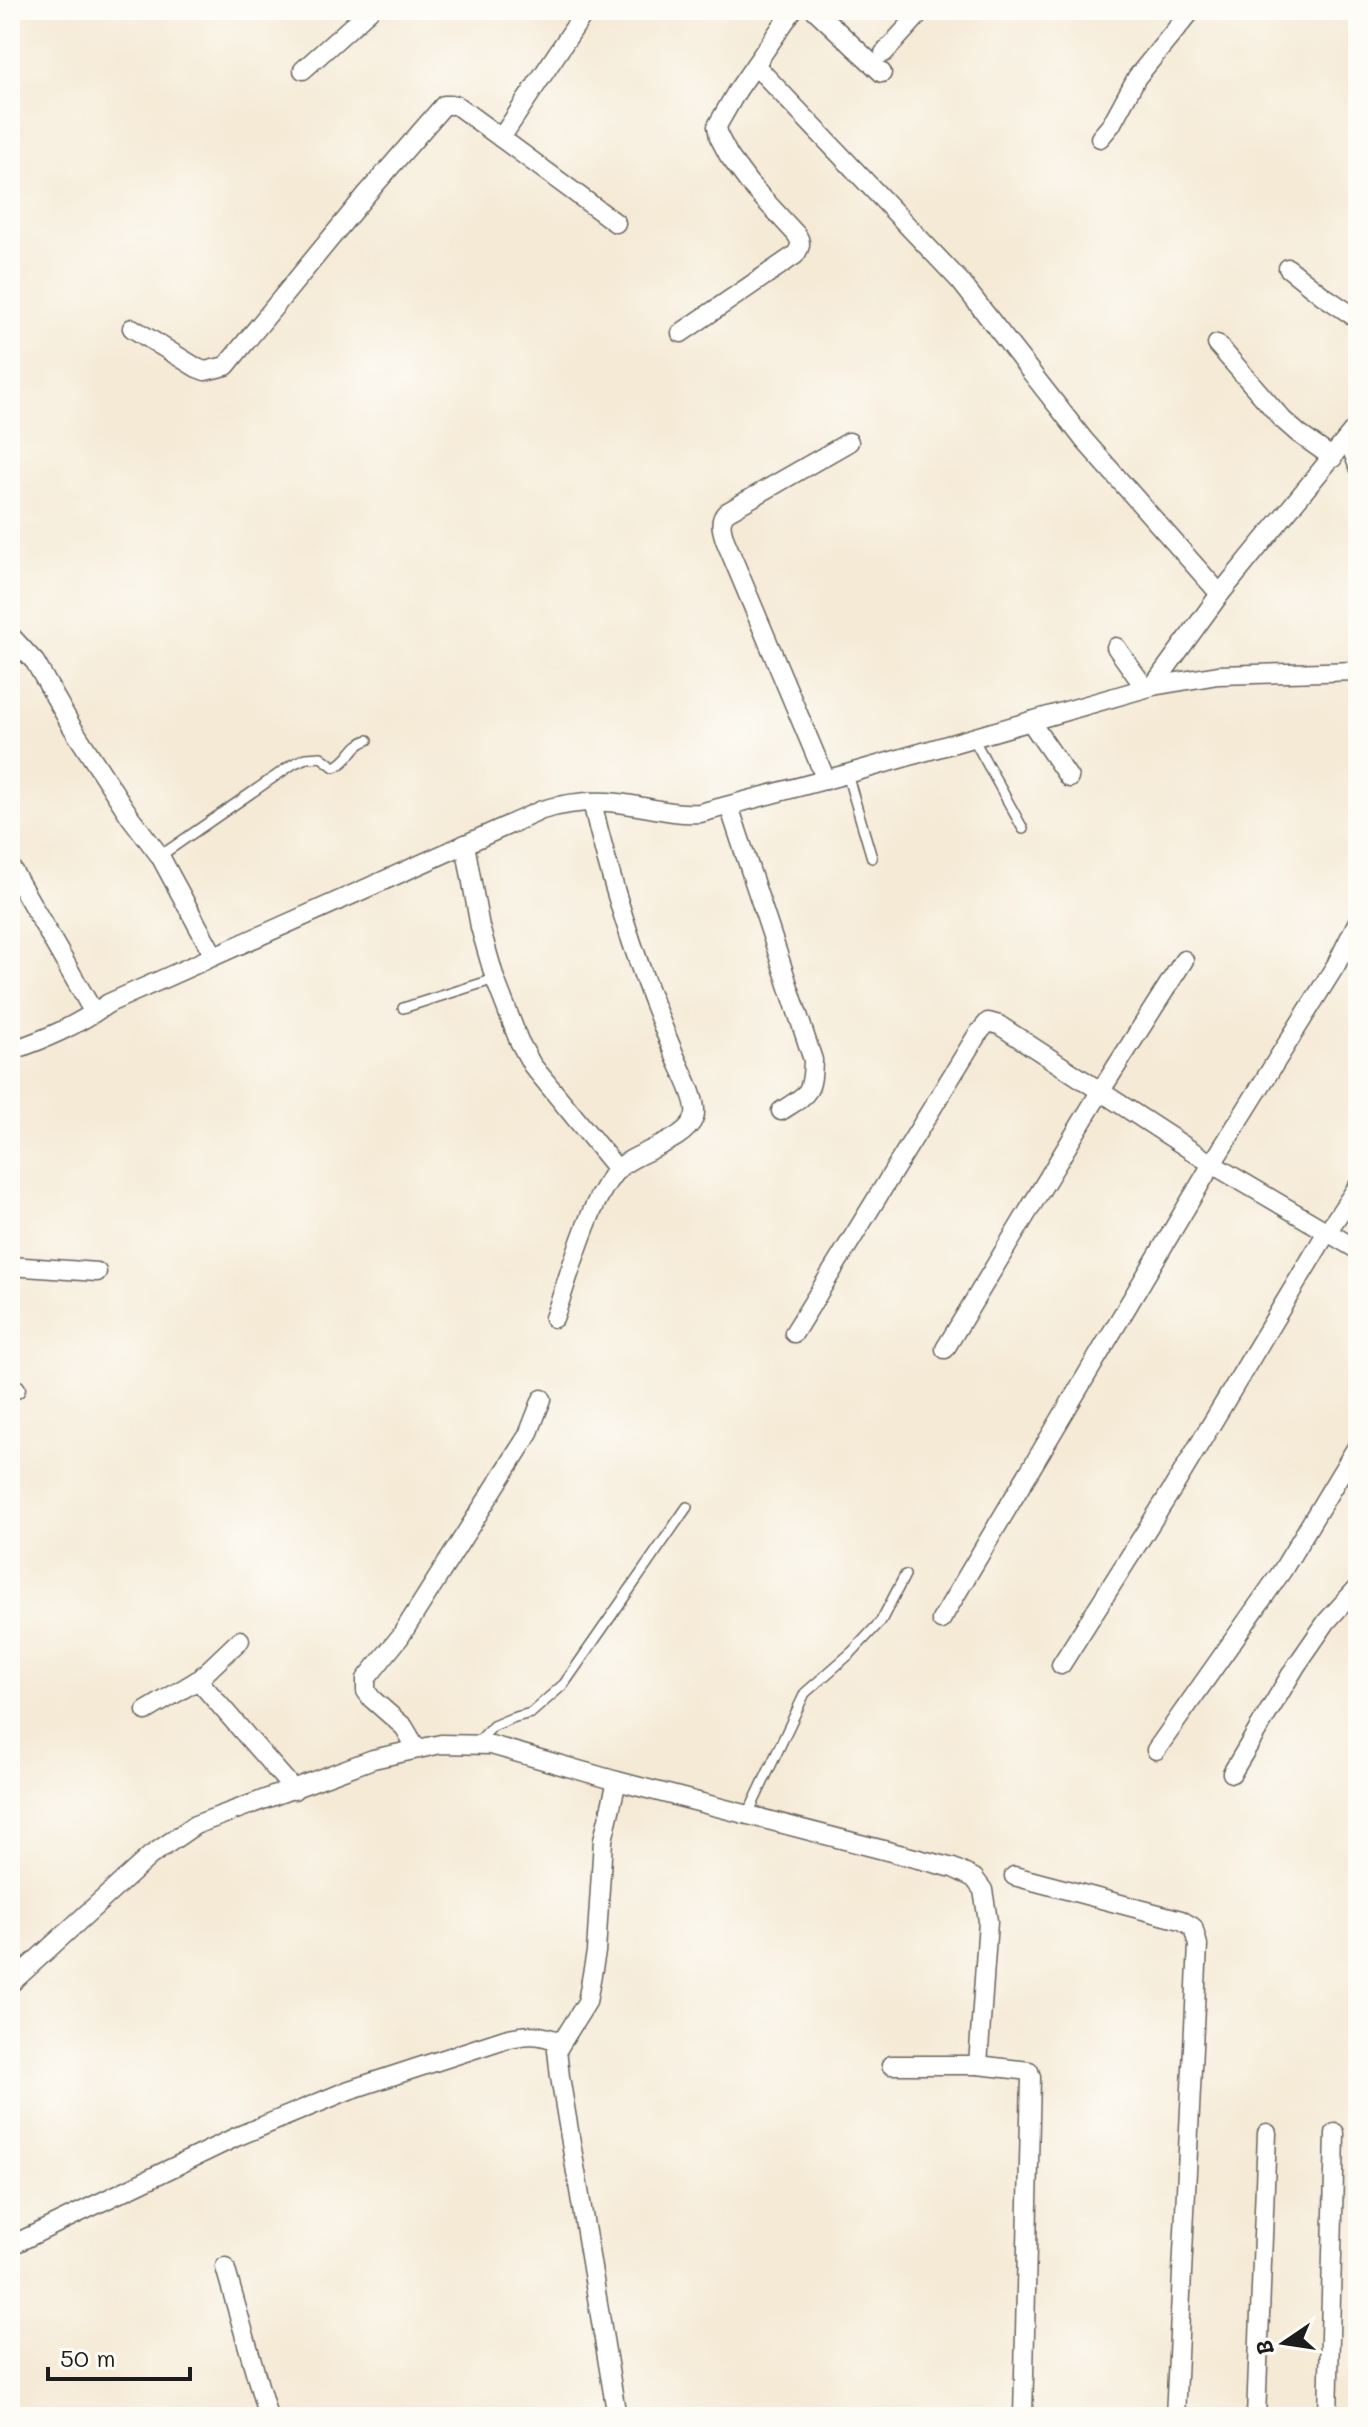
<svg xmlns="http://www.w3.org/2000/svg" width="1368" height="2427" viewBox="0 0 1368 2427" font-family="Mali,sans-serif">
<style>
.lines{fill:none;stroke-linecap:round;stroke-linejoin:round}
.lane-casing{stroke:#68645d;stroke-width:12}
.street-casing{stroke:#68645d;stroke-width:21}
.lane{stroke:#fff;stroke-width:9}
.street{stroke:#fff;stroke-width:18}
</style>
<rect width="100%" height="100%" fill="#fdfcf7"/>
<filter id="ink" filterUnits="userSpaceOnUse"><feTurbulence type="fractalNoise" baseFrequency=".0125" numOctaves="2"/><feDisplacementMap in="SourceGraphic" scale="16" xChannelSelector="R" yChannelSelector="G"/><feConvolveMatrix kernelMatrix="1 2 1 2 8 2 1 2 1" color-interpolation-filters="sRGB"/></filter>
<filter id="wash" filterUnits="userSpaceOnUse"><feTurbulence type="fractalNoise" baseFrequency=".006" numOctaves="4" result="noise"/><feDisplacementMap in="SourceGraphic" scale="32" xChannelSelector="R" yChannelSelector="G"/><feGaussianBlur stdDeviation="1.8" result="paint"/><feColorMatrix in="noise" values="0 0 0 0 0 0 0 0 0 0 0 0 0 0 0 0 0 1.4 0 .05"/><feComposite in="paint" operator="in"/></filter>
<g filter="url(#wash)">
<rect width="100%" height="100%" fill="#f5ead6"/>
</g>
<g filter="url(#ink)">
<g class="lines">
<g class="lane-casing">
<g id="lane">
<polyline points="973,738 1023,829"/>
<polyline points="847,774 872,858"/>
<path d="M160,856L293,764L306,758L321,757L334,767C349,763 352,744 368,740"/>
<polyline points="403,1008 495,979"/>
<polyline points="476,1744 493,1726 512,1718 531,1713 564,1684 687,1507"/>
<polyline points="748,1814 805,1693 852,1652 881,1621 905,1575"/>
</g>
</g>
<g class="street-casing">
<g id="street">
<polyline points="586,10 501,138 616,223"/>
<polyline points="815,10 882,73"/>
<polyline points="884,53 923,10"/>
<polyline points="755,65 960,281 1084,440 1220,594"/>
<polyline points="303,70 370,10"/>
<polyline points="1100,138 1111,125 1137,77 1192,10"/>
<polyline points="1288,268 1322,295 1358,319"/>
<polyline points="132,328 197,368 205,371 226,366 366,195 444,105 456,105 501,138"/>
<path d="M681,333L795,255C801,247 802,242 796,234L749,183L729,156L719,137L717,126L737,91L793,10"/>
<polyline points="1217,344 1283,420 1299,434 1333,458"/>
<polyline points="1348,438 1358,466"/>
<polyline points="10,635 35,662 72,727 131,818 160,856 214,956"/>
<polyline points="1116,647 1145,688"/>
<polyline points="1153,686 1220,594 1358,425"/>
<polyline points="1030,721 1069,778"/>
<path d="M826,780L725,540C722,530 718,520 727,512L849,442"/>
<path d="M729,806L813,1060C812,1094 809,1093 781,1111"/>
<polyline points="465,844 480,927 495,979 519,1041 532,1065 617,1169"/>
<polyline points="10,866 94,1013"/>
<path d="M10,1051C49,1038 75,1026 109,1003L542,810C567,803 592,800 618,803C646,806 672,815 700,813L847,774L1153,686L1218,675L1358,671"/>
<polyline points="10,1266 97,1272"/>
<path d="M554,1318C570,1275 587,1206 615,1172C633,1151 683,1144 694,1118C700,1104 681,1070 675,1056C640,974 612,888 592,802"/>
<polyline points="794,1333 977,1035 988,1022 999,1025 1212,1164 1358,1250"/>
<polyline points="945,1349 1100,1092 1184,960"/>
<polyline points="10,1387 16,1389"/>
<polyline points="941,1620 1212,1164 1336,965 1358,921"/>
<polyline points="1061,1665 1173,1488 1327,1232 1358,1186"/>
<polyline points="198,1680 240,1640"/>
<polyline points="146,1711 198,1680 294,1790"/>
<polyline points="417,1749 404,1727 372,1699 366,1691 366,1679 400,1637 528,1435 542,1399"/>
<polyline points="1156,1750 1282,1571 1358,1445"/>
<polyline points="1232,1773 1296,1666 1327,1621 1358,1587"/>
<polyline points="617,1781 603,1840 596,1952 587,2002 557,2050 560,2077 617,2417"/>
<polyline points="1014,1876 1181,1920 1193,1927 1198,1945 1175,2417"/>
<polyline points="10,1984 150,1856 195,1825 373,1759 441,1744 491,1745 617,1781 953,1868 974,1878 983,1890 988,1921 978,2065"/>
<polyline points="891,2065 978,2065 1029,2071 1031,2077 1023,2417"/>
<path d="M10,2246L236,2137L349,2090L505,2039C529,2033 539,2034 561,2042"/>
<polyline points="225,2267 268,2417"/>
<polyline points="1256,2417 1267,2133"/>
<polyline points="1328,2417 1335,2133"/>
</g>
</g>
<use href="#lane" class="lane"/>
<use href="#street" class="street"/>
</g>
</g>
<rect width="1368" height="2427" fill="none" stroke="#fdfcf7" stroke-width="40"/>
<g transform="translate(1284 2343) rotate(257)" stroke="#fdfcf7" stroke-width="6" paint-order="stroke">
<path d="M0-6L14 30L0 20L-14 30Z" fill="#1c1c1c"/>
<text y="-12" font-size="22" font-weight="bold" text-anchor="middle" fill="#1c1c1c">B</text>
</g>
<path d="M48 2367v12h142v-12" fill="none" stroke="#1c1c1c" stroke-width="4"/>
<text x="60" y="2367" font-size="24" fill="#1c1c1c" stroke="#fdfcf7" stroke-width="6" paint-order="stroke">50 m</text>
</svg>
